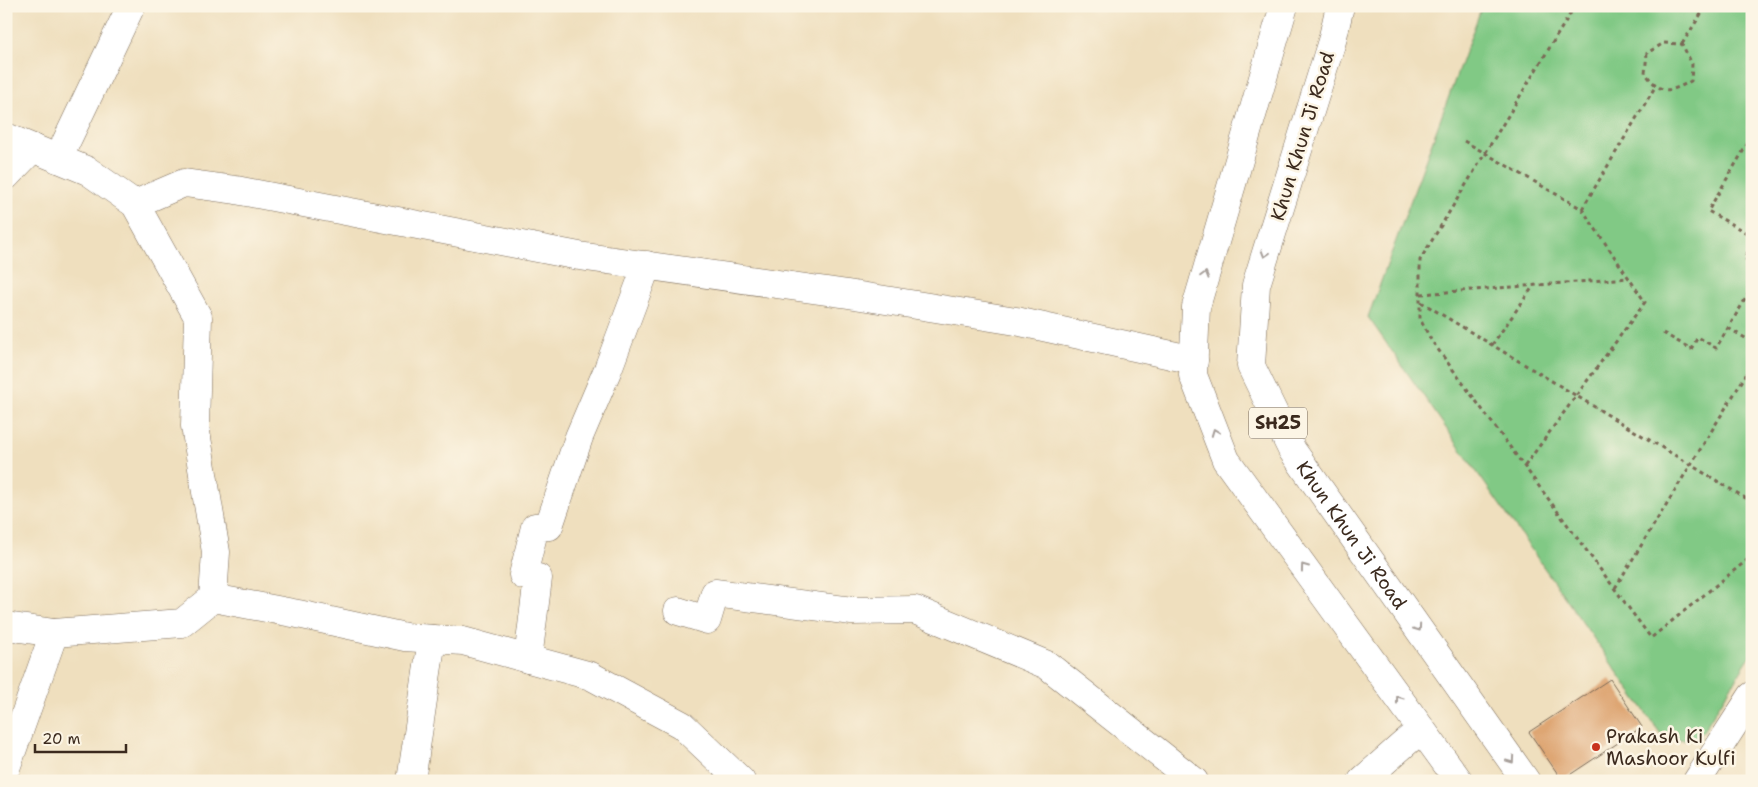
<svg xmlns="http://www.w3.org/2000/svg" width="1758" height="787" viewBox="0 0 1758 787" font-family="'Shantell Sans',sans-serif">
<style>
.green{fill:#81c985;stroke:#5e7a52}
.building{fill:#dea673}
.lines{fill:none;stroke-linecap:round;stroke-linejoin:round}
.minor-casing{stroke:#7a6956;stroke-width:29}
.tertiary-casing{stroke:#7a6956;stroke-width:29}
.primary-casing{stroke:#7a6956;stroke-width:29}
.path{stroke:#7a6956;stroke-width:3;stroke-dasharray:4 4;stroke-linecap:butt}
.minor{stroke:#fff;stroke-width:28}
.tertiary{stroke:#fff;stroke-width:28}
.primary{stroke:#fff;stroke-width:28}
.oneway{stroke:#a79f9a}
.poi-dot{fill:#c8321e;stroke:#fcf5e5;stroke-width:2}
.labels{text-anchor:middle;stroke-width:5;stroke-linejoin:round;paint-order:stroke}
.shield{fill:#fcf5e5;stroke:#75675a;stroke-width:1}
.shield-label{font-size:18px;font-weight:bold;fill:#3b2a1e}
.street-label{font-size:19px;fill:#3b2a1e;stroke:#fcf5e5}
.poi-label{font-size:19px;fill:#3b2a1e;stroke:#fcf5e5;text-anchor:start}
</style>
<rect width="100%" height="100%" fill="#fcf5e5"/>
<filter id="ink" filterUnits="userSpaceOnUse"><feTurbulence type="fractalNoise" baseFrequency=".02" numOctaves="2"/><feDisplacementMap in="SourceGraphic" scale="10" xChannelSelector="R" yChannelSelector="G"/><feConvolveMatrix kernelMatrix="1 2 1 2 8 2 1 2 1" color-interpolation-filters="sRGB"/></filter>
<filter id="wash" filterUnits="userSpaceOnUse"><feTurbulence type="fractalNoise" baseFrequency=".0096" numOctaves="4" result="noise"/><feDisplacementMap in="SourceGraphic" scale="20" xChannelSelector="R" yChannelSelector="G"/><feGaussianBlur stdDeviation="1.12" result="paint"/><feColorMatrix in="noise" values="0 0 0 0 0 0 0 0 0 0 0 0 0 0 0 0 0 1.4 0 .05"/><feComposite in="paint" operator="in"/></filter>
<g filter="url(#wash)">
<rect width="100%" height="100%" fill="#efdfbe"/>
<polygon class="green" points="1482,6 1752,6 1752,653 1698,739 1665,740 1368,317"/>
<g id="blocks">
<polygon class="building" points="1610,679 1642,727 1562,780 1529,732"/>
</g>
</g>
<g filter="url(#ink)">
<use href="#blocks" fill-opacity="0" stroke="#7a6956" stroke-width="1"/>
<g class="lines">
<g class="minor-casing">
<g id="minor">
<polyline points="6,137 88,171 135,204 198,317 195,426 216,552 213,598"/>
<polyline points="58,159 131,6"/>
<polyline points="6,176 33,148"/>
<polyline points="135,204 184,183 236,190 579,256 848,294 1016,321 1194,360"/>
<polyline points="678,611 707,620 715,593 852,611 915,610 1047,665 1194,781"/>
<polyline points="6,626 54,633 182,623 213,598 298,614 405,637 463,641 591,676 682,725 741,781"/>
<polyline points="528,659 538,578 523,575 535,527 549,526 579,437 608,369 647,265"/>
<polyline points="6,768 54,633"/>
<polyline points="411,781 432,639"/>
<polyline points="1362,781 1421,729"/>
</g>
</g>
<g class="tertiary-casing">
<polyline id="tertiary" points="1697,781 1752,696"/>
</g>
<g class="primary-casing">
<g id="primary">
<polyline points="1284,6 1196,307 1193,375 1226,460 1459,781"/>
<path id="s1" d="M1340,6L1332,41L1256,285L1251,366L1292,450L1526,781"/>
</g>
</g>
<g class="path">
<polyline points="1575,6 1420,260 1420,319 1431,340 1651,638 1752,556"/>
<path d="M1664,43L1682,44L1692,64L1691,81C1668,93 1662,95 1645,73L1647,53Z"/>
<polyline points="1682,44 1706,6"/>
<polyline points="1752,136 1708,211 1752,236"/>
<polyline points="1464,141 1582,209 1645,302 1524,467"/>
<polyline points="1582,209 1655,87"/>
<polyline points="1752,246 1744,258 1752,263"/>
<polyline points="1421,294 1629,278"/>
<polyline points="1421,302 1752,502"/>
<polyline points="1728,328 1752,342"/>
<polyline points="1663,333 1691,349 1698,337 1716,348 1752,288"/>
<polyline points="1492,345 1532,288"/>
<polyline points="1615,588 1752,365"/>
</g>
<use href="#minor" class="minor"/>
<use href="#tertiary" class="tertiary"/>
<use href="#primary" class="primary"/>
</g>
<defs><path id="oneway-chevron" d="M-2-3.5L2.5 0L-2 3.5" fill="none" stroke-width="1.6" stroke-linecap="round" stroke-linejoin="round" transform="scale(1.25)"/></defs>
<g class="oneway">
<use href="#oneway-chevron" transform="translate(1265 254) rotate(107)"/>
<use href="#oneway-chevron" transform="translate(1205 275) rotate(-74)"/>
<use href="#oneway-chevron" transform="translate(1215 432) rotate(-111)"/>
<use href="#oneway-chevron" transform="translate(1304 567) rotate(-126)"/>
<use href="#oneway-chevron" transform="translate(1418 628) rotate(55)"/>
<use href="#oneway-chevron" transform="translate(1399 699) rotate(-126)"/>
<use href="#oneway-chevron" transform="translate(1511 760) rotate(55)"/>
</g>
</g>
<circle class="poi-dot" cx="1596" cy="747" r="5"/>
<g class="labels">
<rect class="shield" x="1249" y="407.5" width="58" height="31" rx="4"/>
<g class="shield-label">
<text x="1278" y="429">SH25</text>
</g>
<g class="street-label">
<text transform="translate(1302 136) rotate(-73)" y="7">Khun Khun Ji Road</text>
<text dy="7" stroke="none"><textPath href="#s1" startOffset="570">Khun Khun Ji Road</textPath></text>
</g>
<g class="poi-label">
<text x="1606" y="743">Prakash Ki<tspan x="1606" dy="22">Mashoor Kulfi</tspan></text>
</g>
</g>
<rect width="1758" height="787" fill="none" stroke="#fcf5e5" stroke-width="25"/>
<path d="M35 744v8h91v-8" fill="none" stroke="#3b2a1e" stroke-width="2.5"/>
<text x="42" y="744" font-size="15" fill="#3b2a1e" stroke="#fcf5e5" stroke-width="4" paint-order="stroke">20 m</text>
</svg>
